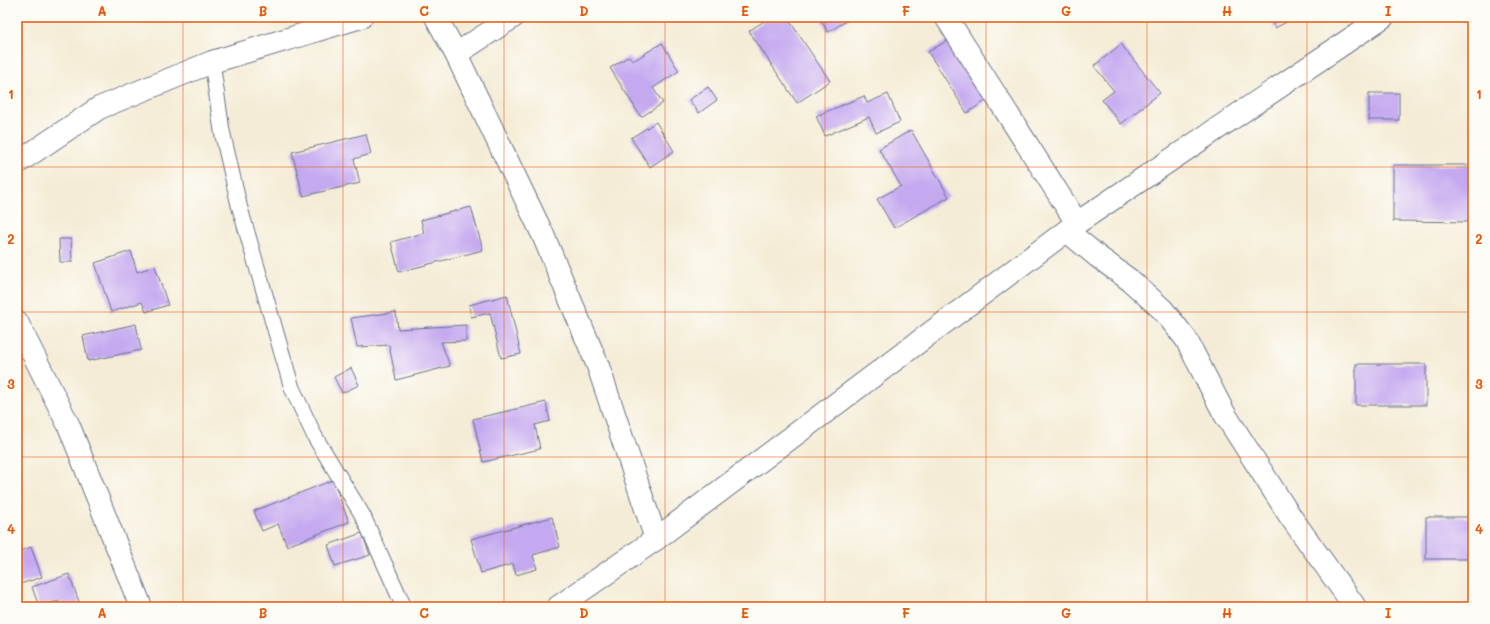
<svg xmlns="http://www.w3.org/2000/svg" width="1490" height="624" viewBox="0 0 1490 624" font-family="Mali,sans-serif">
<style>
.building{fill:#c4a8f0}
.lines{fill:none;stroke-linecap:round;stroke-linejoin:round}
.service-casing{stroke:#677188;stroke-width:17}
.minor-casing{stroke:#677188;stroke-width:24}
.tertiary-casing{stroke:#677188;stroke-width:24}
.service{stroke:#fff;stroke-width:15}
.minor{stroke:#fff;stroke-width:22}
.tertiary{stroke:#fff;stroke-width:22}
.grid{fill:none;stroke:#e8590c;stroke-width:1;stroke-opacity:0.55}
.neatline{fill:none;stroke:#e8590c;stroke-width:1.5}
.grid-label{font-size:13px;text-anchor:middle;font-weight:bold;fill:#e8590c}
</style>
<rect width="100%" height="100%" fill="#fdfcf7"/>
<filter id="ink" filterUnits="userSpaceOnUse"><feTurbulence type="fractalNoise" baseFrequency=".025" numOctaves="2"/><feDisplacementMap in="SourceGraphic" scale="8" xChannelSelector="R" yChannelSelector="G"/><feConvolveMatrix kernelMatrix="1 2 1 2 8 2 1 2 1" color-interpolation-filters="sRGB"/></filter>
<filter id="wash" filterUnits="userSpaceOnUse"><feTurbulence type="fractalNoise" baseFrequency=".012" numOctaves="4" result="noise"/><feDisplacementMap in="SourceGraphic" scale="16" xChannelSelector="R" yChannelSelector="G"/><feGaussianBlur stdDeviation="0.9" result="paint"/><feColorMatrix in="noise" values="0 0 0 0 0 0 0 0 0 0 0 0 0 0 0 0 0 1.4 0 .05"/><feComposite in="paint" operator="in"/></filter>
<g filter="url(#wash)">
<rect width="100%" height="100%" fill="#f4ecd6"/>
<g id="blocks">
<g class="building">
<polygon points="770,17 787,17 830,81 797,103 749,31"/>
<polygon points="819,17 846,17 848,20 828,32"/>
<polygon points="1269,17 1294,17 1294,18 1275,28"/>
<polygon points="948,40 987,100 967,113 928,52"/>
<polygon points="662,43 679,71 653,88 663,103 641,117 610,68 629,56 633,61"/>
<polygon points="1121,44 1160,93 1121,124 1102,100 1114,91 1094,66"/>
<polygon points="708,87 717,100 699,113 689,100"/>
<rect x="1369" y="93" width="30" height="27"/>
<polygon points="888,94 900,122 876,133 869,117 825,136 816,116 864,96 867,103"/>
<polygon points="656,122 674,151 650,167 631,138"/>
<polygon points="911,130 949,197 894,228 877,199 901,186 879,149"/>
<polygon points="366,134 371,154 354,159 360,183 303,196 292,152"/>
<polygon points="1393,165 1473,165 1473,222 1393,221"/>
<polygon points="471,207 483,250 399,272 391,242 424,233 421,220"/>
<polygon points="59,239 71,239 72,262 60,262"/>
<polygon points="131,251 137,272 155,266 168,305 146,312 142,302 111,312 95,263"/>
<polygon points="507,295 521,354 501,358 490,313 471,317 469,305"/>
<polygon points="396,312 398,329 466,325 466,341 441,342 450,366 396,380 389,345 357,347 351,318"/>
<polygon points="136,324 141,350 88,361 83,336"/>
<rect x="1356" y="364" width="70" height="41"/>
<polygon points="351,368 359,385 342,393 334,377"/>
<polygon points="546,402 550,421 535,425 540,449 483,462 473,419"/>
<polygon points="333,480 349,522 287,546 278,524 262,531 254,511"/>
<polygon points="552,517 560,547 533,555 537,569 516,575 513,564 481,573 471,539"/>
<rect x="1426" y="517" width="47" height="42"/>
<polygon points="362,533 370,555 335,566 328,545"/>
<polygon points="31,547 42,577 17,585 17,552"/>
<polygon points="69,574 81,607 60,607 58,601 39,607 32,587"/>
</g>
</g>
</g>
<g filter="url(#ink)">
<use href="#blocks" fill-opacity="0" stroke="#677188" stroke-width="1"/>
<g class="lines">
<g class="service-casing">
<polyline id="service" points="212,62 222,131 239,205 292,388 315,437 363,516 404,607"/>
</g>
<g class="minor-casing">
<g id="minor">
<polyline points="436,17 456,54 543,235 598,366 656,539"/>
<polyline points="946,17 1077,223"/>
<polyline points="456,54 513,17"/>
<polyline points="17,163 99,108 212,62 361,17"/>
<polyline points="1067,231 1097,256 1131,281 1163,310 1186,339 1224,413 1290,516 1355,607"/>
<polyline points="17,322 69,426 141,607"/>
</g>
</g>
<g class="tertiary-casing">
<polyline id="tertiary" points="558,607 656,539 1077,223 1383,17"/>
</g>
<use href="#service" class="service"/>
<use href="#minor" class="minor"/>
<use href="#tertiary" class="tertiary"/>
</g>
</g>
<path class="grid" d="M183,17V607M343,17V607M504,17V607M665,17V607M825,17V607M986,17V607M1147,17V607M1307,17V607M17,167H1473M17,312H1473M17,457H1473"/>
<rect width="1490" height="624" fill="none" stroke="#fdfcf7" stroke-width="44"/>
<rect x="22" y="22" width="1446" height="580" class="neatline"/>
<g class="grid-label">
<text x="102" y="16">A</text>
<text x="263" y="16">B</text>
<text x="424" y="16">C</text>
<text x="584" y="16">D</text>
<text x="745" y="16">E</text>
<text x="906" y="16">F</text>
<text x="1066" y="16">G</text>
<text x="1227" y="16">H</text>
<text x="1388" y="16">I</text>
<text x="11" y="99">1</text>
<text x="1479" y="99">1</text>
<text x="11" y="244">2</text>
<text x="1479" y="244">2</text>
<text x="11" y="389">3</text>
<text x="1479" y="389">3</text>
<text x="11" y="534">4</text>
<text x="1479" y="534">4</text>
<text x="102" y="618">A</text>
<text x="263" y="618">B</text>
<text x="424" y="618">C</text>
<text x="584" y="618">D</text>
<text x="745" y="618">E</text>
<text x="906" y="618">F</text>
<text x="1066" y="618">G</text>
<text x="1227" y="618">H</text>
<text x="1388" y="618">I</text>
</g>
</svg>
